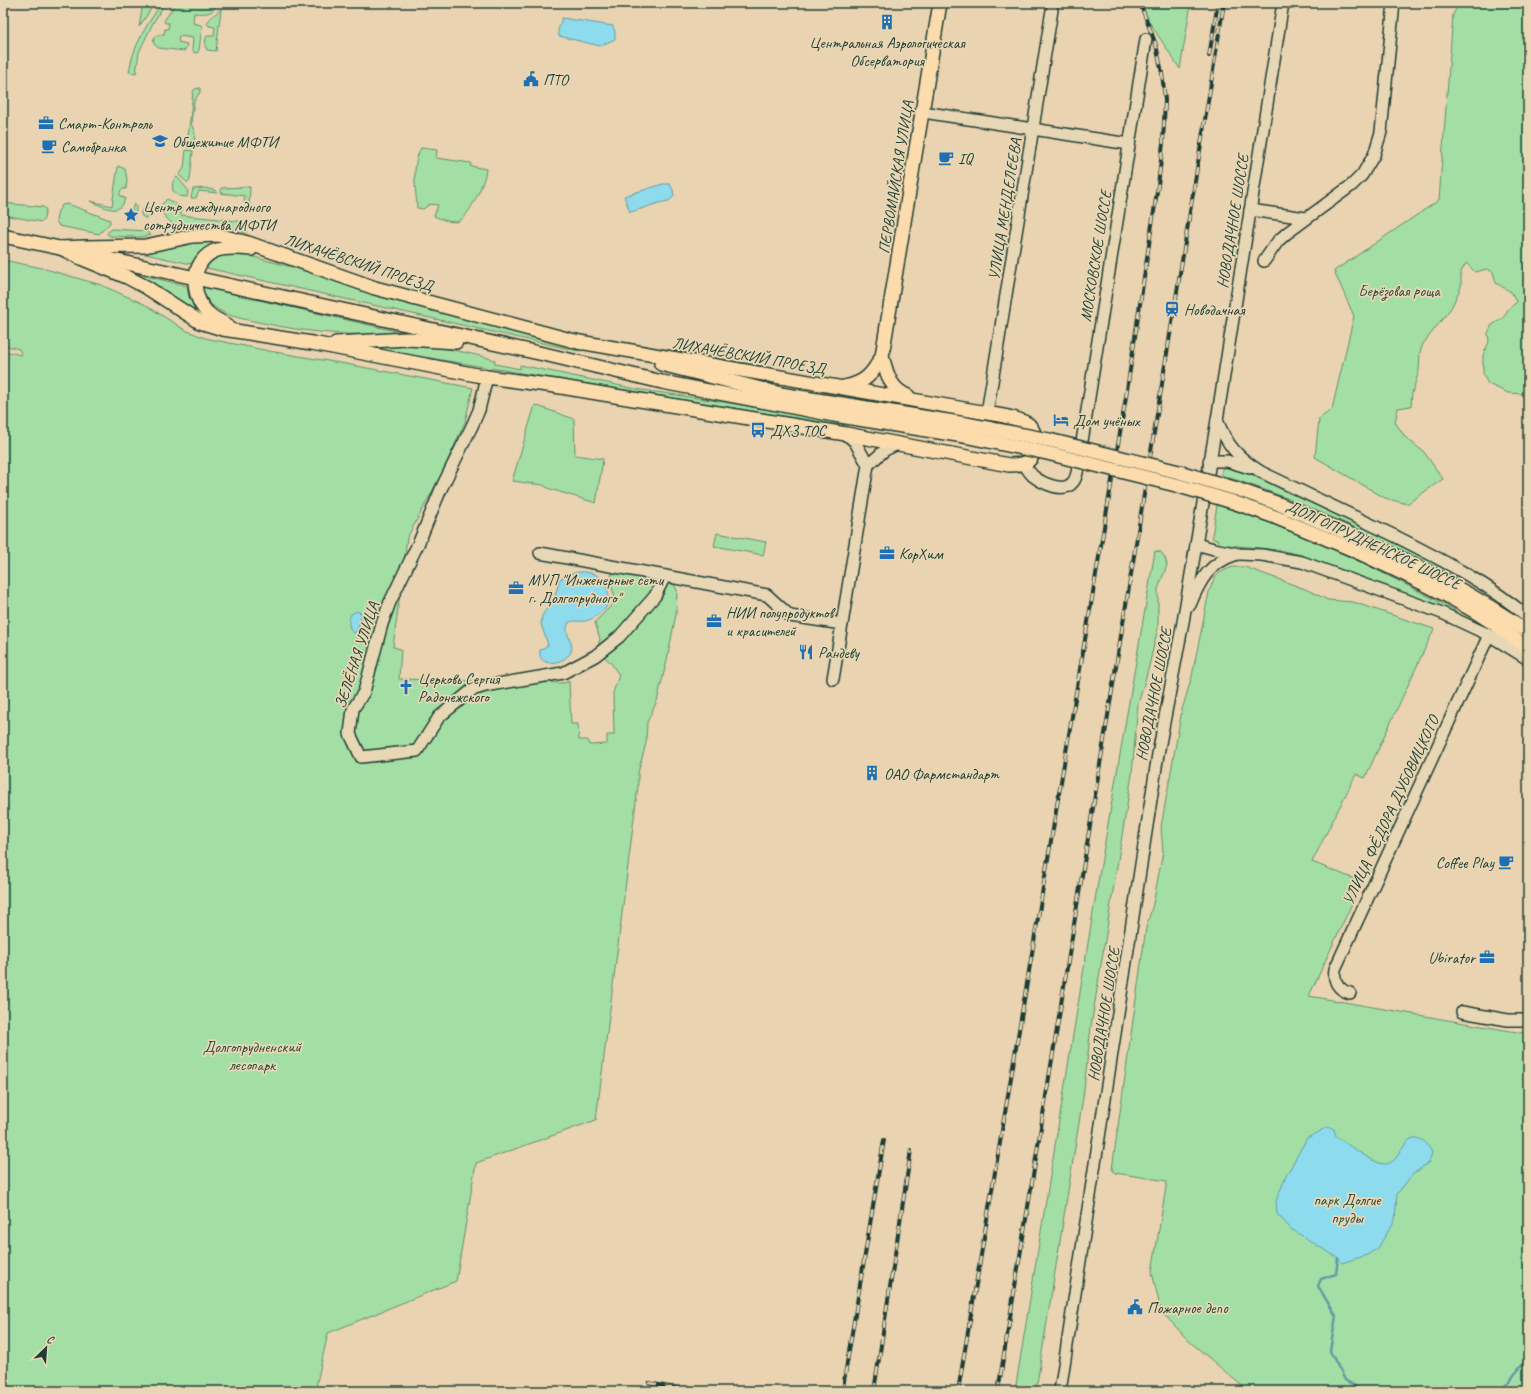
<svg xmlns="http://www.w3.org/2000/svg" width="1531" height="1394" viewBox="0 0 1531 1394" font-family="Caveat,sans-serif">
<style>
.green{fill:#a3dfa5;stroke:#618e6c}
.water{fill:#8edbed;stroke:#629ca3}
.lines{fill:none;stroke-linecap:round;stroke-linejoin:round}
.stream{stroke:#629ca3;stroke-width:2.5}
.minor-casing{stroke:#1f3d34;stroke-width:14}
.major-casing{stroke:#1f3d34;stroke-width:16}
.minor{stroke:#e8d7b4;stroke-width:11}
.major{stroke:#fcdcac;stroke-width:13}
.rail-casing{stroke:#1f3d34;stroke-width:4}
.rail{stroke:#e8d7b4;stroke-width:2.5;stroke-dasharray:8;stroke-linecap:butt}
.major-bridge-casing{stroke:#1f3d34;stroke-width:16;stroke-linecap:butt}
.major-bridge{stroke:#fcdcac;stroke-width:13}
.labels{text-anchor:middle;stroke-width:3.5;stroke-linejoin:round;paint-order:stroke}
.poi-label{font-size:16px;fill:#1f3d34;stroke:#e8d7b4;text-anchor:start}
.street-label{font-size:16px;fill:#1f3d34;stroke:#e8d7b4}
.park-label{font-size:16px;fill:#2c4d3f;stroke:#e8d7b4}
</style>
<rect width="100%" height="100%" fill="#ead3b1"/>
<filter id="ink" filterUnits="userSpaceOnUse"><feTurbulence type="fractalNoise" baseFrequency=".025" numOctaves="2"/><feDisplacementMap in="SourceGraphic" scale="8" xChannelSelector="R" yChannelSelector="G"/><feConvolveMatrix kernelMatrix="1 2 1 2 8 2 1 2 1" color-interpolation-filters="sRGB"/></filter>
<g filter="url(#ink)">
<g class="green">
<polygon points="143,3 155,3 139,27"/>
<path d="M162,3H165L153,23L139,52L136,73L129,72C133,46 147,24 162,3Z"/>
<path d="M176,3H216C214,15 204,14 194,13L193,23L201,25L202,27L199,50L197,53L193,52L192,50L193,38L179,36L178,42L187,44L186,48L184,51L159,48L154,44C152,37 157,34 164,34L165,29H168L169,23H165L164,21Z"/>
<polygon points="1137,3 1191,3 1180,69"/>
<polygon points="1460,3 1528,3 1528,394 1508,393 1488,384 1483,374 1483,355 1489,342 1488,333 1492,325 1503,318 1509,308 1517,302 1511,292 1496,283 1493,272 1487,269 1475,272 1466,263 1461,272 1461,287 1451,308 1423,344 1420,352 1419,371 1412,393 1411,406 1398,408 1395,422 1405,437 1424,452 1443,479 1407,504 1385,498 1315,457 1319,419 1332,409 1354,316 1334,271 1439,200 1453,14"/>
<path d="M221,9L216,51L207,50L205,46L206,38L207,36H214L215,27L209,26L207,23C210,17 216,14 221,9Z"/>
<polygon points="200,88 200,92 194,101 191,123 195,134 194,145 192,147 187,146 193,92 195,89"/>
<path d="M421,148L437,150L436,158L471,163L470,166L486,169C486,180 468,221 456,222C448,222 441,219 434,216L438,205L430,204L423,209L417,208C416,189 411,166 421,148Z"/>
<polygon points="186,150 193,151 190,180 188,183 179,175 184,168"/>
<path d="M118,166L125,169L127,179L126,189H122L120,192V196L125,198C121,218 102,206 90,201L112,206Z"/>
<path d="M177,177L188,190L187,197L179,196L173,191C172,186 172,180 177,177Z"/>
<polygon points="250,187 249,205 244,202 245,196 221,193 221,188"/>
<polygon points="205,188 217,191 217,193 199,191 196,198 191,198 193,189"/>
<path d="M167,199L181,207V215L247,222L246,233C231,228 213,222 196,225C190,226 184,229 178,230L159,210L160,206Z"/>
<polygon points="3,203 43,207 46,209 44,219 42,222 3,215"/>
<polygon points="68,204 110,220 110,223 99,234 59,226 56,221 58,211 62,205"/>
<path d="M134,204L136,206C136,212 136,218 129,219L127,215L131,212Z"/>
<circle cx="146" cy="213" r="5"/>
<polygon points="112,229 146,231 151,235 141,237 110,236 107,234 108,232"/>
<path d="M194,240L220,241C207,245 199,253 191,264L136,252Z"/>
<polygon points="335,253 374,263 372,267 368,268 334,258"/>
<path d="M242,254L288,266L506,330L580,348L578,351L207,268C214,254 228,255 242,254Z"/>
<polygon points="3,260 42,268 101,285 144,304 185,330 205,338 269,351 346,364 473,388 465,422 440,477 407,538 393,647 401,649 399,679 564,683 569,681 571,724 578,724 579,740 588,740 589,745 607,744 607,735 614,735 613,693 619,675 611,663 597,650 600,639 595,622 610,607 615,598 610,580 613,571 672,581 677,590 676,614 667,660 657,701 647,722 646,743 638,773 638,786 596,1120 476,1163 456,1281 328,1333 315,1391 3,1391 3,351 22,355 19,349 3,345"/>
<polygon points="138,274 187,286 189,298 197,310 194,311 138,276"/>
<path d="M202,287L404,333C354,337 308,333 258,322C244,319 230,317 217,309C209,304 205,297 202,287Z"/>
<polygon points="396,345 434,346 481,356 495,360 495,364 520,369 520,365 636,389 717,401 843,422 844,426 363,347"/>
<polygon points="535,405 574,419 575,455 603,459 596,503 550,489 543,485 512,481"/>
<path d="M1228,467L1237,470L1240,467L1416,551L1465,578L1463,581C1385,541 1305,501 1221,475L1222,469Z"/>
<path d="M1217,505C1301,530 1378,570 1455,610L1454,612L1373,581L1297,554L1279,550L1218,544V540L1213,539L1212,536Z"/>
<polygon points="717,533 766,542 763,555 714,546"/>
<polygon points="1155,551 1161,552 1165,558 1167,565 1158,589 1158,628 1148,670 1138,704 1132,774 1091,1026 1083,1098 1039,1371 1036,1391 1015,1391 1097,888"/>
<path d="M1233,567H1245L1305,589L1328,600L1353,602L1434,629L1365,778L1356,774L1312,862L1362,882L1309,996L1528,1034V1391H1248L1188,1340L1161,1311L1152,1272L1167,1181L1115,1173L1112,1169L1146,928L1153,904L1163,852L1161,827L1182,710L1192,676L1209,592C1215,575 1216,573 1233,567Z"/>
</g>
<g class="water">
<polygon points="562,18 613,26 615,32 615,39 600,46 559,36 558,30"/>
<path d="M663,184H670L673,190L674,196L669,201C654,203 644,209 630,212L624,196Z"/>
<path d="M577,572C585,572 592,572 598,576C609,584 613,602 603,611C598,615 590,621 584,621C578,622 574,620 569,622C562,633 575,642 571,652C566,663 537,670 540,650L548,645L541,624L542,616L545,611L553,602L560,579L564,577Z"/>
<path d="M357,611L361,613V618L357,631L353,633C348,627 348,620 351,614Z"/>
<path d="M1326,1127L1334,1129L1336,1137C1347,1143 1373,1164 1385,1164C1401,1163 1402,1136 1417,1138C1425,1140 1429,1146 1432,1153L1429,1162L1412,1175L1397,1194L1395,1220L1378,1248L1367,1255L1342,1263L1338,1258L1291,1229L1277,1214L1276,1201L1286,1176L1307,1138L1319,1132Z"/>
</g>
<g class="lines">
<g class="stream">
<polyline points="1338,1258 1336,1274 1321,1279 1318,1286 1336,1316 1330,1351 1345,1380 1363,1391"/>
<polyline points="1501,1391 1528,1358"/>
</g>
<g class="minor-casing">
<g id="minor">
<polyline points="923,112 1129,144"/>
<polyline points="1250,210 1306,218"/>
<polyline points="1264,261 1278,241 1287,233 1352,185 1362,175 1374,155 1381,132 1394,3"/>
<polyline points="487,377 479,410 472,426 441,489 419,542 390,602 382,624 364,692 353,709 350,734 361,757 417,751 439,717 472,690 485,686 563,673 595,656 619,637 655,596 665,576 767,595 790,616 842,624"/>
<polyline points="987,413 1052,10"/>
<path d="M1217,420C1227,445 1237,457 1261,472C1305,493 1349,514 1393,535C1440,559 1488,583 1528,617"/>
<polyline points="1209,461 1227,461 1250,468"/>
<path d="M1024,463C1026,468 1029,472 1033,476C1042,483 1064,494 1073,482C1075,480 1076,476 1077,473L1146,39"/>
<polyline points="868,465 885,450 897,444"/>
<polyline points="1196,544 1214,549 1239,554 1262,555 1302,562 1442,613 1489,635 1528,659"/>
<polyline points="540,553 665,576"/>
<path d="M1190,605C1200,580 1209,563 1237,554"/>
<polyline points="833,679 868,465 855,442 846,434"/>
<path d="M1350,993C1338,990 1333,981 1335,969L1489,635"/>
<polyline points="1462,1012 1508,1020 1528,1020"/>
<polyline points="1060,1391 1158,754 1183,622 1217,420 1283,3"/>
</g>
</g>
<g class="major-casing">
<g id="major">
<polyline points="3,236 69,250"/>
<path d="M61,248L81,258L127,277L146,287L200,322L223,329L312,343L487,377L555,386L846,434L1009,465C1015,465 1021,465 1027,462C1037,455 1038,434 1029,425C1021,418 998,415 987,413L574,341"/>
<polyline points="61,248 84,247 145,246 193,236 218,235 248,243 375,288 582,343"/>
<polyline points="90,255 548,355 662,382 834,415 964,436"/>
<path d="M227,325C220,321 212,318 207,312C189,294 191,259 217,250C227,247 240,248 251,249"/>
<polyline points="336,343 407,339 456,342"/>
<path d="M882,356C887,374 890,389 908,396"/>
<polyline points="661,364 781,394"/>
<path d="M844,387C865,383 872,375 882,356L940,3"/>
<polyline points="774,393 966,424"/>
<path d="M1354,536C1414,565 1473,593 1528,632"/>
<path d="M1349,548C1410,577 1476,605 1528,649"/>
</g>
</g>
<use href="#minor" class="minor"/>
<use href="#major" class="major"/>
<g class="rail-casing">
<g id="rail">
<polyline points="1209,56 1218,3"/>
<polyline points="649,1383 689,1391"/>
<polyline points="844,1391 844,1381 884,1140"/>
<polyline points="874,1391 911,1150"/>
<polyline points="958,1391 1125,403 1158,185 1163,143 1165,100 1162,73 1156,45 1140,3"/>
<polyline points="998,1391 1224,3"/>
</g>
</g>
<use href="#rail" class="rail"/>
<g class="major-bridge-casing">
<g id="major-bridge">
<polyline points="966,424 1049,440 1179,472 1237,489 1279,504 1354,536"/>
<polyline points="964,436 1047,453 1176,485 1233,502 1275,517 1349,548"/>
</g>
</g>
<use href="#major-bridge" class="major-bridge"/>
</g>
</g>
<defs>
<g id="building-bare" transform="scale(1.2)"><path d="M-4-6H4V6H1V3H-1V6H-4ZM-2.5-4.3h1.7v1.8h-1.7ZM.8-4.3h1.7v1.8H.8ZM-2.5-1h1.7V.8h-1.7ZM.8-1h1.7V.8H.8Z" fill="#1f6fb2" stroke="#e8d7b4" stroke-width="2.5" paint-order="stroke"/></g>
<g id="civic-bare" transform="scale(1.2)"><path d="M-.6-6.5H3V-4.5H.6V-3L4-1V1h2V6H-6V1h2V-1L-.6-3ZM-1.2 2.5V6h2.4V2.5Z" fill="#1f6fb2" stroke="#e8d7b4" stroke-width="2.5" paint-order="stroke"/></g>
<g id="office-bare" transform="scale(1.2)"><path d="M-6-3h4V-5.5h4V-3h4V5H-6ZM-1-4.5V-3h2v-1.5ZM-6 0V1H6V0Z" fill="#1f6fb2" stroke="#e8d7b4" stroke-width="2.5" paint-order="stroke"/></g>
<g id="university-bare" transform="scale(1.2)"><path d="M0-5L7-2L0 1L-7-2ZM-4 1L0 2.5L4 1V4Q0 6-4 4Z" fill="#1f6fb2" stroke="#e8d7b4" stroke-width="2.5" paint-order="stroke"/></g>
<g id="cafe-bare" transform="scale(1.2)"><path d="M-5.5-4.5H6V0H3Q3 3.5 0 3.5H-2.5Q-5.5 3.5-5.5 0ZM3-3.2v2h1.7v-2ZM-6 4.5H4V6H-6Z" fill="#1f6fb2" stroke="#e8d7b4" stroke-width="2.5" paint-order="stroke"/></g>
<g id="sight-bare" transform="scale(1.2)"><path d="M0-6L1.8-2.2L6-1.7L2.9 1.2L3.7 5.4L0 3.3L-3.7 5.4L-2.9 1.2L-6-1.7L-1.8-2.2Z" fill="#1f6fb2" stroke="#e8d7b4" stroke-width="2.5" paint-order="stroke"/></g>
<g id="station-bare" transform="scale(1.2)"><path d="M-3-6H3Q5-6 5-4V2Q5 4 3 4L4.5 6H3L1.5 4h-3L-3 6H-4.5L-3 4Q-5 4-5 2V-4Q-5-6-3-6ZM-3.5-4v3h7v-3ZM-3.5 1v1.5H-2V1ZM2 1v1.5H3.5V1Z" fill="#1f6fb2" stroke="#e8d7b4" stroke-width="2.5" paint-order="stroke"/></g>
<g id="hotel-bare" transform="scale(1.2)"><path d="M-6-4.5h1.5V1H6V5H4.5V3h-9V5H-6ZM-4 0a1.8 1.8 0 1 1 3.6 0ZM.5 0V-2.5h3Q6-2.5 6 0Z" fill="#1f6fb2" stroke="#e8d7b4" stroke-width="2.5" paint-order="stroke"/></g>
<g id="bus-bare" transform="scale(1.2)"><path d="M-5-6H5V4H4V6H2V4H-2V6H-4V4H-5ZM-3.5-4V0h7V-4ZM-3.5 1.2v1.5H-2V1.2ZM2 1.2v1.5H3.5V1.2Z" fill="#1f6fb2" stroke="#e8d7b4" stroke-width="2.5" paint-order="stroke"/></g>
<g id="restaurant-bare" transform="scale(1.2)"><path d="M-5-6h1v4h1v-4h1v4h1v-4h1v5L-1.5 .5V6h-2V.5L-5-1ZM5-6V6H3V1.5H1.5Q1.5-4 5-6Z" fill="#1f6fb2" stroke="#e8d7b4" stroke-width="2.5" paint-order="stroke"/></g>
<g id="church-bare" transform="scale(1.2)"><path d="M-1.2-6h2.4v3.5h3.3v2.4h-3.3V6h-2.4V-.1h-3.3v-2.4h3.3Z" fill="#1f6fb2" stroke="#e8d7b4" stroke-width="2.5" paint-order="stroke"/></g>
</defs>
<g fill-rule="evenodd">
<use href="#building-bare" x="887" y="22"/>
<use href="#civic-bare" x="531" y="79"/>
<use href="#office-bare" x="46" y="123"/>
<use href="#university-bare" x="160" y="141"/>
<use href="#cafe-bare" x="49" y="146"/>
<use href="#cafe-bare" x="946" y="158"/>
<use href="#sight-bare" x="131" y="215"/>
<use href="#station-bare" x="1172" y="309"/>
<use href="#hotel-bare" x="1061" y="420"/>
<use href="#bus-bare" x="758" y="430"/>
<use href="#office-bare" x="887" y="553"/>
<use href="#office-bare" x="516" y="588"/>
<use href="#office-bare" x="714" y="621"/>
<use href="#restaurant-bare" x="806" y="652"/>
<use href="#church-bare" x="406" y="687"/>
<use href="#building-bare" x="872" y="773"/>
<use href="#cafe-bare" x="1506" y="862"/>
<use href="#office-bare" x="1487" y="957"/>
<use href="#civic-bare" x="1135" y="1307"/>
</g>
<g class="labels">
<g class="poi-label">
<text x="887" y="48" text-anchor="middle">Центральная Аэрологическая<tspan x="887" dy="18">Обсерватория</tspan></text>
<text x="543" y="85">ПТО</text>
<text x="58" y="129">Смарт-Контроль</text>
<text x="172" y="147">Общежитие МФТИ</text>
<text x="61" y="152">Самобранка</text>
<text x="958" y="164">IQ</text>
<text x="143" y="212">Центр международного<tspan x="143" dy="18">сотрудничества МФТИ</tspan></text>
<text x="1184" y="315">Новодачная</text>
<text x="1073" y="426">Дом учёных</text>
<text x="770" y="436">ДХЗ ТОС</text>
<text x="899" y="559">КорХим</text>
<text x="528" y="585">МУП "Инженерные сети<tspan x="528" dy="18">г. Долгопрудного"</tspan></text>
<text x="726" y="618">НИИ полупродуктов<tspan x="726" dy="18">и красителей</tspan></text>
<text x="818" y="658">Рандеву</text>
<text x="418" y="684">Церковь Сергия<tspan x="418" dy="18">Радонежского</tspan></text>
<text x="884" y="779">ОАО Фармстандарт</text>
<text x="1494" y="868" text-anchor="end">Coffee Play</text>
<text x="1475" y="963" text-anchor="end">Ubirator</text>
<text x="1147" y="1313">Пожарное депо</text>
</g>
<g class="street-label">
<text transform="translate(895 177) rotate(-81)" y="6">ПЕРВОМАЙСКАЯ УЛИЦА</text>
<text transform="translate(1004 209) rotate(-81)" y="6">УЛИЦА МЕНДЕЛЕЕВА</text>
<text transform="translate(1232 221) rotate(-81)" y="6">НОВОДАЧНОЕ ШОССЕ</text>
<text transform="translate(1095 256) rotate(-81)" y="6">МОСКОВСКОЕ ШОССЕ</text>
<text transform="translate(359 262) rotate(18)" y="6">ЛИХАЧЁВСКИЙ ПРОЕЗД</text>
<text transform="translate(749 355) rotate(10)" y="6">ЛИХАЧЁВСКИЙ ПРОЕЗД</text>
<text transform="translate(1374 544) rotate(25)" y="6">ДОЛГОПРУДНЕНСКОЕ ШОССЕ</text>
<text transform="translate(356 655) rotate(-72)" y="6">ЗЕЛЁНАЯ УЛИЦА</text>
<text transform="translate(1153 694) rotate(-79)" y="6">НОВОДАЧНОЕ ШОССЕ</text>
<text transform="translate(1390 810) rotate(-65)" y="6">УЛИЦА ФЁДОРА ДУБОВИЦКОГО</text>
<text transform="translate(1103 1014) rotate(-81)" y="6">НОВОДАЧНОЕ ШОССЕ</text>
</g>
<g class="park-label">
<text x="1399" y="296">Берёзовая роща</text>
<text x="252" y="1052">Долгопрудненский<tspan x="252" dy="18">лесопарк</tspan></text>
<text x="1347" y="1205">парк Долгие<tspan x="1347" dy="18">пруды</tspan></text>
</g>
</g>
<rect width="1531" height="1394" fill="none" stroke="#e8d7b4" stroke-width="16"/>
<rect x="8" y="8" width="1515" height="1378" fill="none" stroke="#1f3d34" stroke-width="1.5" filter="url(#ink)"/>
<g transform="translate(46 1348) rotate(25)" stroke="#e8d7b4" stroke-width="3" paint-order="stroke">
<path d="M0-3L7 15L0 10L-7 15Z" fill="#1f3d34"/>
<text y="-6" font-size="11" font-weight="bold" text-anchor="middle" fill="#1f3d34">С</text>
</g>
</svg>
